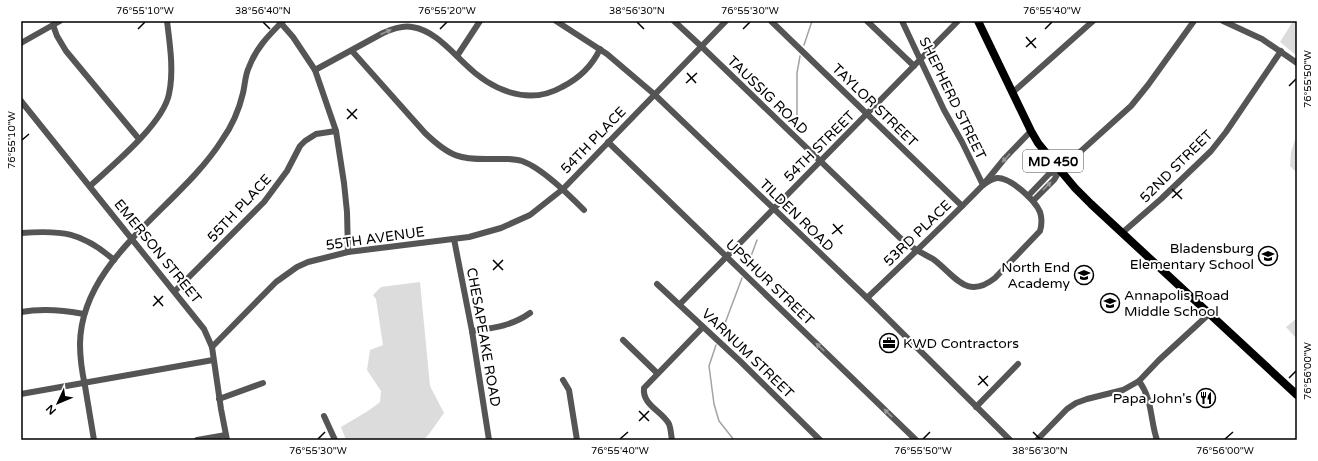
<svg xmlns="http://www.w3.org/2000/svg" width="1318" height="461" viewBox="0 0 1318 461" font-family="'Varela Round',sans-serif">
<style>
.green{fill:#dcdcdc}
.lines{fill:none;stroke-linecap:round;stroke-linejoin:round}
.stream{stroke:#a3a3a3;stroke-width:1.5}
.minor{stroke:#555;stroke-width:6}
.major{stroke:#000;stroke-width:8}
.oneway{fill:#999}
.ticks{fill:none;stroke:#000;stroke-width:1.5}
.labels{text-anchor:middle;stroke-width:4;stroke-linejoin:round;paint-order:stroke}
.shield{fill:#fff;stroke:#4c4c4c;stroke-width:1}
.shield-label{font-size:13px;font-weight:bold;fill:#000}
.street-label{font-size:14px;fill:#000;stroke:#fff}
.poi-label{font-size:14px;fill:#000;stroke:#fff;text-anchor:end}
.neatline{fill:none;stroke:#000;stroke-width:1.5}
.ticks-label{font-size:10px;text-anchor:middle;fill:#000}
</style>
<rect width="100%" height="100%" fill="#fff"/>
<g class="green">
<polygon points="1293,21 1297,21 1297,56 1280,42"/>
<polygon points="1297,134 1297,173 1290,166 1291,152"/>
<polygon points="420,282 430,386 444,413 429,434 423,440 346,440 341,427 368,411 380,402 381,391 367,370 370,350 383,345 376,299 373,295 381,287"/>
<polygon points="1297,318 1297,335 1295,337 1286,327"/>
</g>
<g class="lines">
<g class="stream">
<polyline points="804,45 812,21"/>
<polyline points="797,123 797,73 800,56"/>
<polyline points="747,267 757,240"/>
<polyline points="721,334 742,278"/>
<polyline points="716,345 709,366 714,404 719,421 734,440"/>
</g>
<g class="minor">
<polyline points="279,21 293,37 315,70 336,131 344,183 347,212 348,252"/>
<polyline points="556,21 607,54 654,94 867,298 1010,440"/>
<path d="M674,21L701,46L895,233C900,238 905,243 912,247C919,252 926,255 933,259C955,275 966,301 995,278L1040,231C1042,224 1042,218 1040,212C1035,200 1010,177 997,178C991,179 987,182 983,185C945,224 906,261 867,298"/>
<polyline points="771,21 962,206"/>
<polyline points="867,21 914,66"/>
<polyline points="902,21 944,110 962,142 983,185 1005,158 1031,131"/>
<polyline points="1223,21 1262,39 1297,63"/>
<polyline points="53,25 57,36 66,51 139,139"/>
<polyline points="21,43 60,21"/>
<path d="M352,51L425,133C450,157 460,160 494,159C504,159 512,158 522,161C542,168 569,195 584,210"/>
<polyline points="457,56 480,21"/>
<path d="M315,70L383,33C392,29 402,25 412,27C433,30 449,49 464,63C490,89 527,107 562,87C578,79 592,66 600,49"/>
<polyline points="1012,93 1093,21"/>
<polyline points="21,101 204,329 212,347 221,409 227,440"/>
<polyline points="608,142 916,440"/>
<path d="M90,186C113,165 163,124 169,94C174,71 170,45 167,21"/>
<polyline points="1028,196 1049,174 1060,170"/>
<polyline points="1033,201 1054,180 1060,170 1131,106 1148,85 1194,21"/>
<path d="M21,233C62,230 82,232 114,260"/>
<polyline points="1122,233 1161,199 1211,151 1226,132 1281,51"/>
<polyline points="454,239 472,331 489,440"/>
<polyline points="657,284 741,362 820,440"/>
<polyline points="175,291 264,202 287,171 300,146 305,141 316,134 336,131"/>
<polyline points="680,304 958,21"/>
<path d="M21,312C43,308 63,310 84,314"/>
<path d="M472,331C493,328 512,326 530,313"/>
<polyline points="623,340 657,373"/>
<polyline points="212,347 276,282 297,267 308,262 348,252 469,237 501,228 530,215 563,189 726,21"/>
<polyline points="563,380 569,390 577,440"/>
<path d="M1139,381C1153,400 1150,420 1157,440"/>
<polyline points="21,394 213,360"/>
<polyline points="219,399 263,383"/>
<polyline points="976,407 1018,364"/>
<polyline points="324,416 335,440"/>
<path d="M94,440C91,422 88,404 85,386C82,372 80,359 80,344C81,258 180,207 222,140C232,126 239,110 243,93C245,85 245,75 249,67C256,48 269,35 283,21"/>
<polyline points="197,440 226,435"/>
<path d="M672,440C671,435 671,429 669,424C662,411 642,405 644,388L703,327"/>
<polyline points="1037,440 1067,409 1076,403 1087,399 1123,390 1139,381 1159,360 1209,314"/>
</g>
<polyline class="major" points="978,21 1031,131 1038,143 1060,170 1075,188 1091,204 1297,395"/>
</g>
<defs><path id="oneway-solid" d="M-6-.8H1V-3.2L6.5 0L1 3.2V.8H-6Z"/></defs>
<g class="oneway">
<use href="#oneway-solid" transform="translate(386 32) rotate(-24)"/>
<use href="#oneway-solid" transform="translate(1006 158) rotate(132)"/>
<use href="#oneway-solid" transform="translate(1047 186) rotate(-45)"/>
<use href="#oneway-solid" transform="translate(820 347) rotate(-136)"/>
<use href="#oneway-solid" transform="translate(888 413) rotate(-136)"/>
</g>
<path class="ticks" d="M263,22L270,29M637,22L644,29M138,29L145,22M440,29L447,22M743,29L750,22M1045,29L1052,22M1026,37L1036,48M1026,47L1036,38M687,73L696,83M686,83L697,73M1289,86L1296,79M347,109L357,119M347,119L357,109M22,140L29,134M1172,189L1182,199M1172,198L1182,189M833,224L842,234M832,234L843,225M493,260L503,270M493,270L503,260M154,296L163,306M153,306L163,296M979,376L988,386M1289,378L1296,371M978,385L988,376M639,411L649,421M639,421L649,411M1033,432L1040,439M318,439L325,432M620,439L628,432M923,439L930,432M1225,439L1233,432"/>
<defs>
<g id="school-ring" transform="scale(1)"><circle r="9.5" fill="#fff" stroke="#000" stroke-width="1.5"/><path d="M0-5L7-2L0 1L-7-2ZM-4 1L0 2.5L4 1V4Q0 6-4 4Z" fill="#000"/></g>
<g id="office-ring" transform="scale(1)"><circle r="9.5" fill="#fff" stroke="#000" stroke-width="1.5"/><path d="M-6-3h4V-5.5h4V-3h4V5H-6ZM-1-4.5V-3h2v-1.5ZM-6 0V1H6V0Z" fill="#000"/></g>
<g id="restaurant-ring" transform="scale(1)"><circle r="9.5" fill="#fff" stroke="#000" stroke-width="1.5"/><path d="M-5-6h1v4h1v-4h1v4h1v-4h1v5L-1.5 .5V6h-2V.5L-5-1ZM5-6V6H3V1.5H1.5Q1.5-4 5-6Z" fill="#000"/></g>
</defs>
<g fill-rule="evenodd">
<use href="#school-ring" x="1268" y="256"/>
<use href="#school-ring" x="1084" y="275"/>
<use href="#school-ring" x="1110" y="303"/>
<use href="#office-ring" x="889" y="343"/>
<use href="#restaurant-ring" x="1206" y="398"/>
</g>
<g class="labels">
<rect class="shield" x="1023" y="150" width="60" height="22" rx="3"/>
<g class="shield-label">
<text x="1053" y="166">MD 450</text>
</g>
<g class="street-label">
<text transform="translate(768 95) rotate(44)" y="5">TAUSSIG ROAD</text>
<text transform="translate(953 98) rotate(64)" y="5">SHEPHERD STREET</text>
<text transform="translate(875 105) rotate(44)" y="5">TAYLOR STREET</text>
<text transform="translate(593 140) rotate(-46)" y="5">54TH PLACE</text>
<text transform="translate(819 146) rotate(-45)" y="5">54TH STREET</text>
<text transform="translate(1176 166) rotate(-45)" y="5">52ND STREET</text>
<text transform="translate(239 208) rotate(-47)" y="5">55TH PLACE</text>
<text transform="translate(797 215) rotate(44)" y="5">TILDEN ROAD</text>
<text transform="translate(917 233) rotate(-44)" y="5">53RD PLACE</text>
<text transform="translate(375 238) rotate(-8)" y="5">55TH AVENUE</text>
<text transform="translate(158 251) rotate(51)" y="5">EMERSON STREET</text>
<text transform="translate(770 282) rotate(44)" y="5">UPSHUR STREET</text>
<text transform="translate(484 337) rotate(80)" y="5">CHESAPEAKE ROAD</text>
<text transform="translate(748 353) rotate(44)" y="5">VARNUM STREET</text>
</g>
<g class="poi-label">
<text x="1254" y="253">Bladensburg<tspan x="1254" dy="16">Elementary School</tspan></text>
<text x="1070" y="272">North End<tspan x="1070" dy="16">Academy</tspan></text>
<text x="1124" y="300" text-anchor="start">Annapolis Road<tspan x="1124" dy="16">Middle School</tspan></text>
<text x="903" y="348" text-anchor="start">KWD Contractors</text>
<text x="1192" y="403">Papa John's</text>
</g>
</g>
<rect width="1318" height="461" fill="none" stroke="#ffffff" stroke-width="44"/>
<g transform="translate(58 403) rotate(226)" stroke="#ffffff" stroke-width="3" paint-order="stroke">
<path d="M0-3L7 15L0 10L-7 15Z" fill="#000000"/>
<text y="-6" font-size="11" font-weight="bold" text-anchor="middle" fill="#000000">N</text>
</g>
<rect x="22" y="22" width="1274" height="417" class="neatline"/>
<g class="ticks-label">
<text x="145" y="14">76°55'10"W</text>
<text x="263" y="14">38°56'40"N</text>
<text x="447" y="14">76°55'20"W</text>
<text x="637" y="14">38°56'30"N</text>
<text x="750" y="14">76°55'30"W</text>
<text x="1052" y="14">76°55'40"W</text>
<text transform="translate(1307 79) rotate(-90)" y="4">76°55'50"W</text>
<text transform="translate(11 140) rotate(-90)" y="4">76°55'10"W</text>
<text transform="translate(1307 371) rotate(-90)" y="4">76°56'00"W</text>
<text x="318" y="454">76°55'30"W</text>
<text x="620" y="454">76°55'40"W</text>
<text x="923" y="454">76°55'50"W</text>
<text x="1040" y="454">38°56'30"N</text>
<text x="1225" y="454">76°56'00"W</text>
</g>
</svg>
